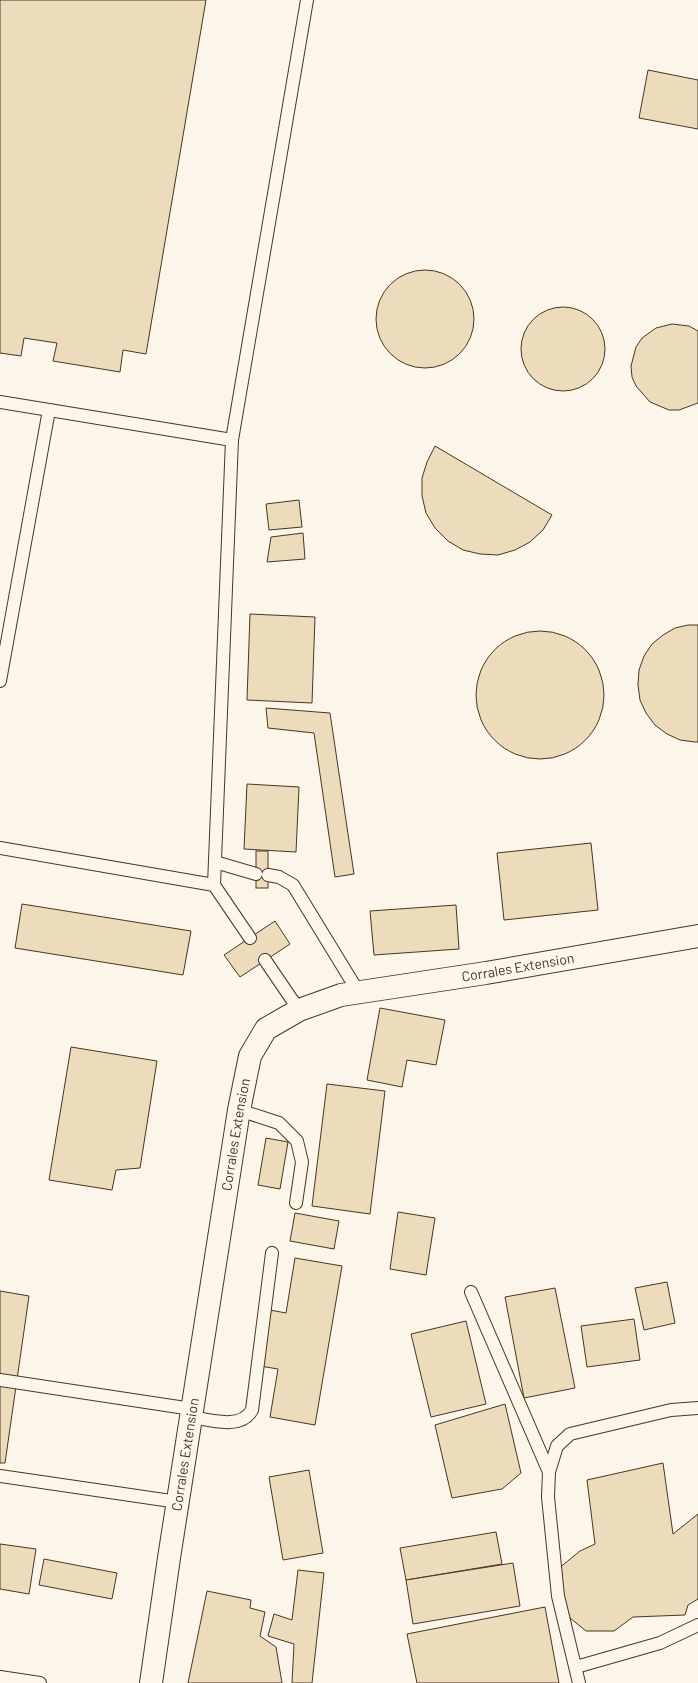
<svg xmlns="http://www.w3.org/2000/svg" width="698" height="1683" viewBox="0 0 698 1683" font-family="Barlow,sans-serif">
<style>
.building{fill:#ecdcbc;stroke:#4a3520}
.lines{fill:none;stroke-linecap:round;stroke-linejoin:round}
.service-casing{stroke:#4a3520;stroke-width:14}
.secondary-casing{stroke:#4a3520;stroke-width:24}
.service{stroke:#fbf6e9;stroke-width:12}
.secondary{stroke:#fbf6e9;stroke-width:22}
.labels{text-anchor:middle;stroke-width:3;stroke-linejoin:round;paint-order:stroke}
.street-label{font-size:14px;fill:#4a3520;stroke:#fbf6e9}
</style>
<rect width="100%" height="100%" fill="#fbf6e9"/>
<g class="building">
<polygon points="0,0 206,0 146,354 123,350 120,372 53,361 57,343 24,338 21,356 0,353"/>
<polygon points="648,70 698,80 698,129 639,118"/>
<circle cx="425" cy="319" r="49"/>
<circle cx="563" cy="349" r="42"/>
<polygon points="672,324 689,326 698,331 698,403 679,410 669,410 650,402 636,386 632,377 631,366 636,347 642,338 656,328"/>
<polygon points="435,446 552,515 543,530 530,542 515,550 498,555 480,554 463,550 448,541 435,528 426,513 422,496 422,478 427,462"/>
<polygon points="299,500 302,527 269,530 266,504"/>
<polygon points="303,533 305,559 267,562 271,537"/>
<polygon points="250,614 315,617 312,703 247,700"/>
<polygon points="688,625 698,625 698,742 695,742 680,740 667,734 655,725 646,713 640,700 638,685 639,670 644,656 652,644 663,635 675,628"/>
<circle cx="540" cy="695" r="64"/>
<polygon points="266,708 330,713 354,874 335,877 314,733 268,728"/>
<polygon points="247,784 299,787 296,852 244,849"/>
<polygon points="591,843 598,910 504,920 497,853"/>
<rect x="256" y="851" width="12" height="37"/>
<polygon points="22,904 191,931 183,975 15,948"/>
<polygon points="456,905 459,949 374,955 370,911"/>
<polygon points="275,921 290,944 240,977 224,955"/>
<polygon points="380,1008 445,1020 436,1065 407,1060 402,1087 367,1080"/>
<polygon points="71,1047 157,1061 140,1168 116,1170 112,1190 49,1180"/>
<polygon points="327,1084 385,1091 370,1214 312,1206"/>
<polygon points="266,1138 288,1142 280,1189 258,1185"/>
<polygon points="398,1212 435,1218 426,1275 390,1269"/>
<polygon points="295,1213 339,1221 334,1249 290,1241"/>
<polygon points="295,1258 342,1266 315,1425 270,1417 278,1369 260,1366 270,1310 286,1313"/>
<polygon points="667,1282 675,1323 644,1330 635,1288"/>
<polygon points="555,1288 575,1388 524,1398 505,1297"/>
<polygon points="0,1291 29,1296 5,1463 0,1463"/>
<polygon points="634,1319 640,1360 587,1367 581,1326"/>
<polygon points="466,1321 486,1404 431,1417 411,1334"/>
<polygon points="505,1404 521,1473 502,1489 452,1498 435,1425"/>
<polygon points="663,1463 673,1534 698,1514 698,1599 688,1605 685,1615 633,1617 614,1631 586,1631 570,1618 562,1593 558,1569 580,1551 595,1544 587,1480"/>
<polygon points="309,1470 323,1553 283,1560 269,1477"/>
<polygon points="496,1532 502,1564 406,1580 400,1548"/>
<polygon points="0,1544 36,1549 29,1594 0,1589"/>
<polygon points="44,1559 117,1573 112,1599 39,1585"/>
<polygon points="513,1563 520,1606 413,1624 406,1580"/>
<polygon points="298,1570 324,1573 312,1683 292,1683 294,1644 268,1636 274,1614 292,1620"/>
<polygon points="207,1591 251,1600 250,1608 265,1612 260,1636 276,1647 282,1683 188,1683"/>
<polygon points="545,1607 559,1683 417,1683 407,1634"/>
</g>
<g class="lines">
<g class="service-casing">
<g id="service">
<polyline points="0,402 232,440"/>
<polyline points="0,681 49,410"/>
<polyline points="0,848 214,885"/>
<polyline points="215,862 256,874"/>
<polyline points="268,875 279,877 293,885 359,993"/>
<polyline points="250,938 214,885 232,440 307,0"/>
<polyline points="265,960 299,1010"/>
<polyline points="239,1110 279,1123 297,1141 302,1162 296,1203"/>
<polyline points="471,1292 549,1472 548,1497 558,1596 579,1683"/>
<polyline points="0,1380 192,1409"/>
<path d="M191,1417C210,1420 241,1430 252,1410L272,1253"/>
<polyline points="549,1472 557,1446 570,1434 671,1410 698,1408"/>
<polyline points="0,1476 178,1502"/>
<polyline points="576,1667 660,1643 698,1625"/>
<polyline points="0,1677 40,1683"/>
</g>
</g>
<g class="secondary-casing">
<g id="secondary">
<path id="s1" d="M151,1683L169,1558L239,1110L250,1056L266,1029L299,1010L341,995L486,973L698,936"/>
</g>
</g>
<use href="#service" class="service"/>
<use href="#secondary" class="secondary"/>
</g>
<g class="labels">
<g class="street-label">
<text dy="5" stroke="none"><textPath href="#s1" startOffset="928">Corrales Extension</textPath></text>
<text dy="5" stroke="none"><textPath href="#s1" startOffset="555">Corrales Extension</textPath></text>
<text dy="5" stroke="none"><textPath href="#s1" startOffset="231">Corrales Extension</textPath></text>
</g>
</g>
</svg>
